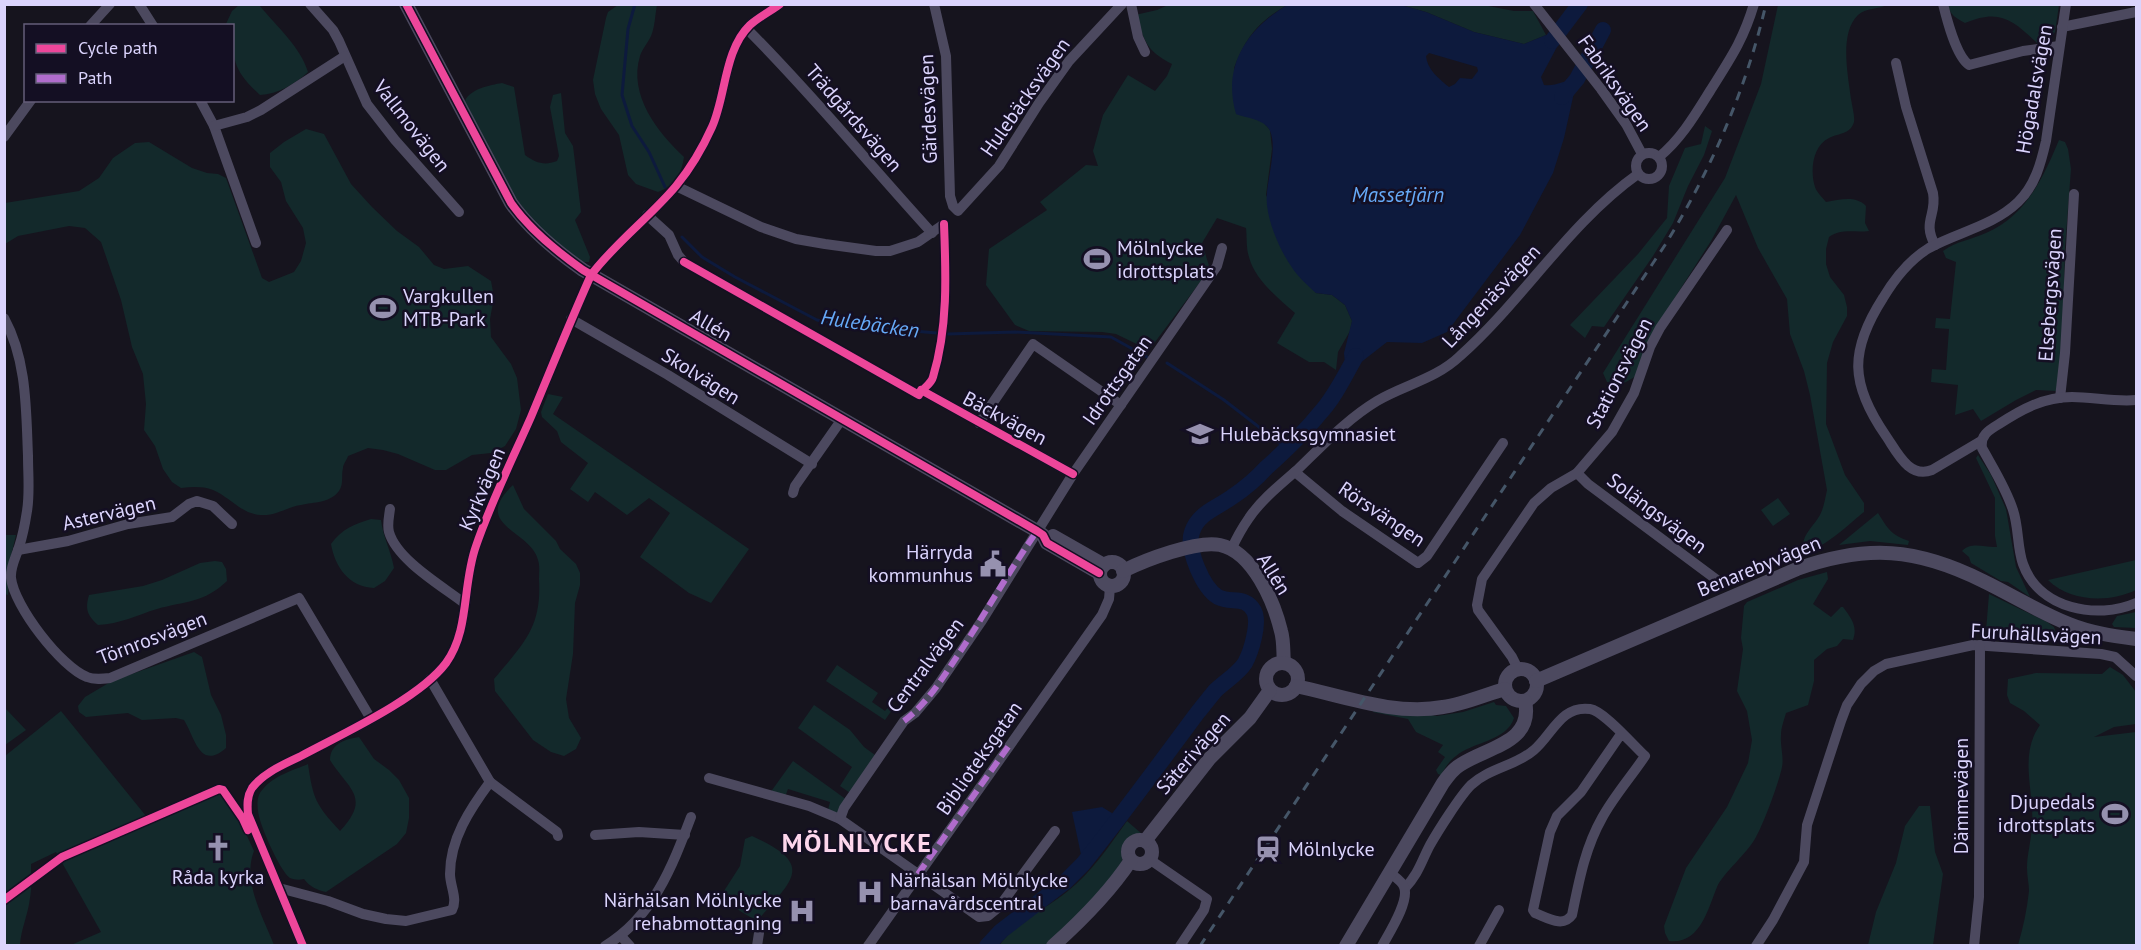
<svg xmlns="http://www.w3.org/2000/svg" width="2141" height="950" viewBox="0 0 2141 950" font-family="'PT Sans',sans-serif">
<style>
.green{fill:#13292b}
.water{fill:#0d1a3d;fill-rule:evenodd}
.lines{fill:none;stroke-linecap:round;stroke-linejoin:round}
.stream{stroke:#0d1a3d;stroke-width:3}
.river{stroke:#0d1a3d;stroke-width:16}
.minor{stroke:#4c495f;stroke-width:10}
.tertiary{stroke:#4c495f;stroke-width:14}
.rail{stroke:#455668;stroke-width:3;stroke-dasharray:9 8;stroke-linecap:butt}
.quiet{stroke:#b06ccc;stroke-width:6;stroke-dasharray:12 6;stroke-linecap:butt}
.cycleway-casing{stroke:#140f23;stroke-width:11}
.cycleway{stroke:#ed469a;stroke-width:8}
.labels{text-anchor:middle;stroke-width:5;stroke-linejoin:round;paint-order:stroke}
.street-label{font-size:20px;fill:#dbd4fd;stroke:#140f23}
.poi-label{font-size:20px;fill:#dbd4fd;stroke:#140f23;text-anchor:start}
.water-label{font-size:21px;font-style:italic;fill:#66aaf8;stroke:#140f23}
.district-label{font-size:26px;font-weight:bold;letter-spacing:1.5px;fill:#fdd6ec;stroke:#140f23}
</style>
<rect width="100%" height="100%" fill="#16141e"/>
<g class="green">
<polygon points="1478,4 1514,11 1533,11 1546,35 1524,44 1474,32 1426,12 1401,5"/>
<path d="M239,5L260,6C277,27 300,46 308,72C295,84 278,94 260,95C233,70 233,61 232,26H225L232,11Z"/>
<path d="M618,5H657C655,15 655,27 651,36C648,43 642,49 640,56C628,95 658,133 684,157C682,173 674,186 658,192L636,184L628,175L619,135L601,109L595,94L593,80L606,18L608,12Z"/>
<path d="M1168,5H1287C1257,23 1247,36 1234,68L1263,122L1270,130L1272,149L1266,195L1316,293L1332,295L1345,305L1352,321L1350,331L1338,352L1336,370L1324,362H1309L1277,343L1295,313C1278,298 1255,280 1249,257C1246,248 1247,237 1246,228L1217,218L1202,243L1210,269L1149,350L1116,334L1102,332L1029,331L1015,325L986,285L989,249L1047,210L1040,202L1086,165L1098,166L1093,151L1103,115L1128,75L1155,91L1167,76L1172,64C1145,50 1146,42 1135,15L1157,10Z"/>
<path d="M1778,5H1887C1880,9 1865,8 1858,15C1839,33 1848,75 1851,99C1852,106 1855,116 1854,122C1850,135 1838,133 1829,138C1812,146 1810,172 1815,187C1817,193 1823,198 1826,202C1840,200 1855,195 1866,206L1865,223L1869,231C1854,233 1842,228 1829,237L1826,249V264L1830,277L1844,295L1847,307V316L1833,342L1827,363L1826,424L1845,475L1864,503V512C1851,522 1821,552 1804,551C1799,537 1814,526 1820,515C1824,507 1825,499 1827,490L1810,395L1804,371L1790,334L1787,299L1758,248L1736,195L1711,241L1674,299L1636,376C1625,383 1619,387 1607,382L1603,373L1725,178L1761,84Z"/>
<path d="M1948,5H2059L2055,32L2048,42L2038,44C2013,20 2000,8 1965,23C1956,18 1950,15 1948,5Z"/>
<path d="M502,83L514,87L525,155C536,163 544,166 557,161L559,156L550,107L553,95L561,93L565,133L573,146L581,212L575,220L590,257L589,262C579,263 573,256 565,250C513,213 493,156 465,101C470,89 490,85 502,83Z"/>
<polygon points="1705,126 1712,131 1704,155 1688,186 1673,223 1653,256 1604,327 1592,326 1585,338 1570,325 1638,254 1667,218 1669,186 1685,148 1701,144"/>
<path d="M306,129L324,134L351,184L372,207L397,231L419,247L434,265L444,269L468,266L491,281L494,297L490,319L491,337L511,364L517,378L521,410L516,429L505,446L491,453L472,455L446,470H435L398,454L383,450L368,448L348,456C347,460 343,464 343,468C341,476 344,484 339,491C330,503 314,502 301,505C287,507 276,516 261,515C241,514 230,497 213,490C202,486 192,487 181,488L172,482L163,469L155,446L144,430L146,404L143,374L132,347L121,300L101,242L85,228L69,226L18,236L5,244V203L79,191L99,178L113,158L135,143L149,142L192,168L207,173L218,174L226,178L262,278L269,282L294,272L301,261L306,243L303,228L286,201L281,182L270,167V153L284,142Z"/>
<path d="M2059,140L2065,142L2068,149L2071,169L2065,248L2063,338L2057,391L2036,390L2016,400L1981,421L1973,409L1955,415L1958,385L1931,382L1932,369L1946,370L1949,329L1935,328L1936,318L1950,319L1956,262L1946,258L1943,251C1956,241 1971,240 1986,233C2026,216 2043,178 2059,140Z"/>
<polygon points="548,394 563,397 553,414 749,549 711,603 689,593 640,557 670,513 649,498 627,515 595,492 588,502 570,489 588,463 561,442 557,431 542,417 541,412"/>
<path d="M1978,455L1991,475L2006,509L2016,567L2030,597L2008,582L2001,581L1971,563L1969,557L1962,551C1972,541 1985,548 1997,547L1995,536V498L1976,458Z"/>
<path d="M513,485L524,509L556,541L560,549L576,564L580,573V585L575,603L573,654L566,699L569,718L581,738L576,749L564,756L551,752L533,740L495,691L494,679C523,644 542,628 539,579C539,573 540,566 538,560C531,530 470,526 513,485Z"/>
<polygon points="1778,498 1790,514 1773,526 1761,510"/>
<path d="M1878,513C1888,529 1891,535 1909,541L1908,545L1870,541L1839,545Z"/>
<path d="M371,519L381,520C383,537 391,551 394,568L385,581L374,588C349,587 335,567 331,544C342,529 354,524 371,519Z"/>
<polygon points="4,535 16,535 10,560 8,595 5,594"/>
<path d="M2136,560V590C2109,603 2070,602 2048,580Z"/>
<path d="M215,561L222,562L226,569L227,581C204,603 185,601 157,609C137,615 120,624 98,625C87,615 85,609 89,595L143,586L162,580L200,563Z"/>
<path d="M1827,572L1828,579L1813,604L1831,617L1841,607H1843C1851,618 1858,626 1853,640L1843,639L1837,646L1827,649L1814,660V681L1808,705L1786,713C1784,720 1781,728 1781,735C1780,746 1784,757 1782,767C1779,782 1764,823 1756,837C1747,854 1723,873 1717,887C1708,909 1700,945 1669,941L1665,933L1664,926L1686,868L1727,807L1748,763L1752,740L1747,711L1737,691L1743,649L1741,638L1744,606L1747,602L1798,580Z"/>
<polygon points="1989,594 2047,622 2054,627 2058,639 1986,631"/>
<polygon points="2136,612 2136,628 2114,627 2112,624 2117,616"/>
<path d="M194,652L202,657L211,695L221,715L226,735V748C200,771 195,738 184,720L176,718L142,720L128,713L86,717L79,712L78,706L85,697L112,681Z"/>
<polygon points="837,665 878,693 872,702 885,711 892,703 894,707 885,720 826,681"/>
<path d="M2110,667L2123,675L2136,692V724L2114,727L2094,737L2136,732V945H2018C2023,928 2027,910 2029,891C2029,884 2027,876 2027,868C2027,855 2031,841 2032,827C2035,792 2018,756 2040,725L2024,711L2010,703L2007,695L2008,679L2036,673L2102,674Z"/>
<path d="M1494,702L1496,705L1506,706L1514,718C1507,741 1472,742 1456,756C1449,761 1445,768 1441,775L1438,774L1436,770L1445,757L1438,752L1443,745L1416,732L1408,719L1373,712L1376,706L1437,716L1463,712Z"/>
<polygon points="814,705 850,730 864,747 879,758 853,795 840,786 852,767 798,728"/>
<polygon points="5,708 26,730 5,745 4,745"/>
<path d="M61,711L150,821L219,790L241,823L254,851C242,881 263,917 274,945H71L101,932L56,852L31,864C31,875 32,887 30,898C28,915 21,929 20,945H5V756Z"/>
<path d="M359,737L374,759L389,770L399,780L409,798V818L406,833L397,844L326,892C317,890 310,887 304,879C299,880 295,880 290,878C280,871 259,824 258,811C257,803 257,795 263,789C273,776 294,770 308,764C313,799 316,805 340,831C372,797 348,789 330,760C330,744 345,739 359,737Z"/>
<polygon points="793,761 847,800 838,813 828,810 830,802 788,789 785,797 770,793"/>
<polygon points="1919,806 1930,806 1935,852 1943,874 1933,945 1868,945 1876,912 1896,863 1905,826"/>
<path d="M1127,821L1142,834C1116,845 1130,847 1120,865C1114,877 1056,941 1045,945C1037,948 1008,945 999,946C1015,922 1046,909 1068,891C1092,872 1109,846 1127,821Z"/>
<path d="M752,836C816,865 793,879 757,921C744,913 727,906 724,891L740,866L745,839Z"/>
</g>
<g class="water">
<path d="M1287,5H1401L1426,12L1474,32L1524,44L1546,35L1558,45L1541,77L1544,85C1555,87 1564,80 1577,79L1564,138L1553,173L1520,235L1447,332L1422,343L1387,342L1346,374L1344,353L1352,321L1345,305L1332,295L1316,293C1307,285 1297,276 1291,266C1279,249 1264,214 1267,193C1268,176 1278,144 1269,129C1263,119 1246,118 1236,114C1222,66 1247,29 1287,5ZM1429,53L1477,67L1478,71L1472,79L1460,78L1455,84L1449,87C1439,79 1427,69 1426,56Z"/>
<polygon points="1102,807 1120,818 1083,864 1072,812"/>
</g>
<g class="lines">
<g class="stream">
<polyline points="635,4 628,29 622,95 632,126 649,152 665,187"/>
<polyline points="682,237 702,257 735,277 817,320 842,325 937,333"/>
<polyline points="948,334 1015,332 1111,337 1147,357"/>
<polyline points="1167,363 1224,400 1286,448"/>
</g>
<g class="river">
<polyline points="1552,41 1580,4"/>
<polyline points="1562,97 1577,79 1603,30"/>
<path d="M987,946L1001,931L1065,882L1083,864C1123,814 1160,763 1198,712C1204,705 1209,698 1215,691C1224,682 1238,674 1245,663C1251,652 1260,623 1254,611C1245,595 1231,604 1218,597C1203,588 1186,549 1192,532C1198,513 1217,508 1232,497C1244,489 1256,479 1266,468C1285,451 1304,433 1320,413C1335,397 1345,375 1356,356"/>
</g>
<g class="minor">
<polyline points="139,4 153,26"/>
<polyline points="310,4 333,30 339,41 367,104 395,140 459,212"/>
<polyline points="934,4 946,56 950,196 953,206 958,211 999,166 1039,103 1069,61 1122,4"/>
<polyline points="1131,4 1138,37 1145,52"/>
<polyline points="1534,4 1601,89 1626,124 1642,154"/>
<path d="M1943,4C1947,20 1956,56 1969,65L2023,51L2059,46"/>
<polyline points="90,26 110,4"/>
<polyline points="2062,27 2136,12"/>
<path d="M747,29C812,94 870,165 932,233"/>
<path d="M1896,63L1906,107L1933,193C1937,216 1922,221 1935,245"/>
<polyline points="200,100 214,126 256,243"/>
<polyline points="214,126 247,117 261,110 345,56"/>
<polyline points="4,137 31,100"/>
<circle cx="1649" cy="166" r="13"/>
<path d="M1659,157C1681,139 1695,115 1710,91C1730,59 1743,41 1754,4"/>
<polyline points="676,186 761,227 796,239 825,244 876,251 890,251 918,242 944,224"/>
<polyline points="647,215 669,235 678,255 684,262"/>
<path d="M4,318C27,360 26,409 28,456C28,475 30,493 27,511C25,524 23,535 19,547C16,557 10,567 11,578C14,606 61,667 87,677C94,680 102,679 110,678L299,598L371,719"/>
<polyline points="571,319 668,375 812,464"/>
<polyline points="921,390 1073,474"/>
<polyline points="2060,398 2065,353 2074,194"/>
<path d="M2136,400C2115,402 2093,397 2072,397C2044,397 2022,409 1999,424C1989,430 1980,435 1982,448C1993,468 2006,488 2013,510C2019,528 2017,547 2023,564C2039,609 2097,620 2136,603"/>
<polyline points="979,423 1033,344 1121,405"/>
<path d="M1981,441L1932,470C1909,479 1897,452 1886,436C1850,384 1849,351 1883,298C1895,278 1909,260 1929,248C1958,232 1993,226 2018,202C2035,186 2041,163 2046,141L2066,4"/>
<polyline points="1295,472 1342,511 1418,563 1427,556 1503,443"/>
<polyline points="1577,473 1588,484 1717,580"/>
<polyline points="793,493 795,486 842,419"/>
<path d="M390,509C389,517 387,525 389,532C397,560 442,586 464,603"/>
<polyline points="18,550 68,541 128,524 172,517 189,504 197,501 213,506 232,524"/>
<path d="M1231,550C1236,539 1242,528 1249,518C1261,500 1281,484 1297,470C1322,446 1347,419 1377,401C1404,385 1436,379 1460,356C1523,300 1569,223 1638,174"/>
<polyline points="1518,669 1512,657 1478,610 1477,605 1482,579 1534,503 1551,488 1577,473 1612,432 1634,393 1650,347 1660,328 1727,230"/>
<polyline points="709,778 809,806 840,819 979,917 988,916 999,907 1055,831"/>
<polyline points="490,782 557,832 558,836"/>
<polyline points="840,819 844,808 904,721 915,713 936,688 981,622 1073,474 1217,266 1222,248"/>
<polyline points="595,835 639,832 685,835"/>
<polyline points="1149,859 1207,899 1204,910 1180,946"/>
<path d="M279,888L328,901L363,914L386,919L406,921L452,910C458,899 450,886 450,874C450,839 470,809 490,782L430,679"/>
<path d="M1405,888C1419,873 1421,862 1430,845C1438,831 1460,796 1471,785C1489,768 1516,766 1534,750C1552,735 1561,705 1590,709C1604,711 1633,745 1645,756C1631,777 1614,796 1602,818C1585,848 1579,881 1572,915C1563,928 1548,918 1535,913L1533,910L1550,832L1557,816L1581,792L1621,734"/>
<polyline points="621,936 630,946"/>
<path d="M303,946L248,814C247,804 247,796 252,788C264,772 285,764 301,756C342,734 419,699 446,663C470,630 462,585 476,546C491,502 512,460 531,417C551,369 570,322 591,275C616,242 650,217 676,186C690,169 703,147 712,127C726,96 724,50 750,25C759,17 771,11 780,4"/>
<path d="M605,946C653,917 672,867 691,817"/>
<polyline points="757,946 759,933"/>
<polyline points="868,946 1102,615 1109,599 1110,587"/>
<path d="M1382,946C1389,933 1410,901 1404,887C1402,881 1395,877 1390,873"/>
<polyline points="1479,946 1499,910"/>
<polyline points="1756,946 1773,920 1804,862 1807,825 1841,721 1847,705 1861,684 1874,671 1886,664 1973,645 2101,654 2115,657 2136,676"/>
<polyline points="1974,946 1979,897 1980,645"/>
</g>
<g class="tertiary">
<path d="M406,4L511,203C530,230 556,251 583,270L1037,531L1043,535L1047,543L1099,573"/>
<polyline points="1053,536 1104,565"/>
<circle cx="1112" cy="574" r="12"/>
<path d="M1123,571C1145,560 1197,540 1220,545C1253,552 1274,602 1281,631C1284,641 1283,653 1284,663"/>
<circle cx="1282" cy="679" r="16"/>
<circle cx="1521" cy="685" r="16"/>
<path d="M1536,681L1797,569C1867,544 1917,548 1983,581C2012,595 2039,612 2069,624C2091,633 2114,636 2136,639"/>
<path d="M1296,686C1343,696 1395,716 1443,707C1464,704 1484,695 1505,689"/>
<circle cx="1140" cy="852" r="12"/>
<polyline points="1145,841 1210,758 1250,718 1270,690"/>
<path d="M1053,946C1082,920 1110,892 1131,860"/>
<path d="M1346,946L1443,783C1448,776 1453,769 1460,765C1487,747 1534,743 1525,701"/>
</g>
<path class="rail" d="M1200,946L1665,245C1711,170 1746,90 1766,4"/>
<g class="quiet">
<path d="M904,721C924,706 938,685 952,664C981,621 1007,574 1037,531"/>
<polyline points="918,874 1010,744"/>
</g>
<g class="cycleway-casing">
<g id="cycleway">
<path d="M406,4L511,203C530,230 556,251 583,270L1037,531L1043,535L1047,543L1099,573"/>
<path d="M684,262L919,395C922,388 931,385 933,377C948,328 946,275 944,224"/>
<polyline points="921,390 1073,474"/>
<polyline points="4,900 62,857 219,789 223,790 243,819 248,830"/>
<path d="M303,946L248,814C247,804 247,796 252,788C264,772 285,764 301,756C342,734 419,699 446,663C470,630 462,585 476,546C491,502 512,460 531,417C551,369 570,322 591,275C616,242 650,217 676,186C690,169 703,147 712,127C726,96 724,50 750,25C759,17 771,11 780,4"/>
</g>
</g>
<use href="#cycleway" class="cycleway"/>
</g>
<defs>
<g id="stadium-bare" transform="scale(2.07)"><path d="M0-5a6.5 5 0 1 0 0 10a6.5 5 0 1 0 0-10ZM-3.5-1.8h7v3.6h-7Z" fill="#9691af" stroke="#140f23" stroke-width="2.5" paint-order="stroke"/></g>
<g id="school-bare" transform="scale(2.07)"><path d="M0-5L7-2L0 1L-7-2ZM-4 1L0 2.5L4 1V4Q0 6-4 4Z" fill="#9691af" stroke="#140f23" stroke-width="2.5" paint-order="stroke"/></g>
<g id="civic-bare" transform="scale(2.07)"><path d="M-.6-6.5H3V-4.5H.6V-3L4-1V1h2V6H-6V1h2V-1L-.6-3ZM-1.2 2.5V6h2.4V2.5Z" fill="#9691af" stroke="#140f23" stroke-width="2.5" paint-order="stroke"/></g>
<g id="church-bare" transform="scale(2.07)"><path d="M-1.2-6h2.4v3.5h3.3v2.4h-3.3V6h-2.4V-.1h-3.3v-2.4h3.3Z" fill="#9691af" stroke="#140f23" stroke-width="2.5" paint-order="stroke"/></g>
<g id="station-bare" transform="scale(2.07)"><path d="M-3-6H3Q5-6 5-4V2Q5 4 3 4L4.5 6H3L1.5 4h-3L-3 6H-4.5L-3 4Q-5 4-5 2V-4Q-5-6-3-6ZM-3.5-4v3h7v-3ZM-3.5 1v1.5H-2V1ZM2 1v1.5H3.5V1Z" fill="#9691af" stroke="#140f23" stroke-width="2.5" paint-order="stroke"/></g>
<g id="hospital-bare" transform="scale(2.07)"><path d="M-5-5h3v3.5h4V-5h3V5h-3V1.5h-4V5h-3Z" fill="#9691af" stroke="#140f23" stroke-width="2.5" paint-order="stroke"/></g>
</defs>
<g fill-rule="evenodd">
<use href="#stadium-bare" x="1097" y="259"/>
<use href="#stadium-bare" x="383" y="308"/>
<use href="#school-bare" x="1200" y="434"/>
<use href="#civic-bare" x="993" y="564"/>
<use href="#stadium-bare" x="2115" y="814"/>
<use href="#church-bare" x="218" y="848"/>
<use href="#station-bare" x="1268" y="849"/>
<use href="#hospital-bare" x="870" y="892"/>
<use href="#hospital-bare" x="802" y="911"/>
</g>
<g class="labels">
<g class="street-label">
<text transform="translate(1615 83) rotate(55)" y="7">Fabriksvägen</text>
<text transform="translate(2034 89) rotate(-80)" y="7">Högadalsvägen</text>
<text transform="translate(1025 97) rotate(-55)" y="7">Hulebäcksvägen</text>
<text transform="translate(928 109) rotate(-92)" y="7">Gärdesvägen</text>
<text transform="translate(854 118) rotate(49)" y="7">Trädgårdsvägen</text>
<text transform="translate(412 126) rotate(52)" y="7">Vallmovägen</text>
<text transform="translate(2050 295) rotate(-86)" y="7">Elsebergsvägen</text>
<text transform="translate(1491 296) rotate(-47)" y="7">Långenäsvägen</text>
<text transform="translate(711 325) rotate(30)" y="7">Allén</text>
<text transform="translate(1619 373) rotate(-63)" y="7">Stationsvägen</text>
<text transform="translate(701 376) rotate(32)" y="7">Skolvägen</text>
<text transform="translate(1117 380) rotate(-55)" y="7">Idrottsgatan</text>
<text transform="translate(1005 418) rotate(28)" y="7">Bäckvägen</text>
<text transform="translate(482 489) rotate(-67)" y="7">Kyrkvägen</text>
<text transform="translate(109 513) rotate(-13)" y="7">Astervägen</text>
<text transform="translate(1657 513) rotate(37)" y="7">Solängsvägen</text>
<text transform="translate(1382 514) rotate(34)" y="7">Rörsvängen</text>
<text transform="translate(1759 566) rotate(-22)" y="7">Benarebyvägen</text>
<text transform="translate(1274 574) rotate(58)" y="7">Allén</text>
<text transform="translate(2036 634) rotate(3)" y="7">Furuhällsvägen</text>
<text transform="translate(152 638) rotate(-21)" y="7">Törnrosvägen</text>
<text transform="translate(925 665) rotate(-53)" y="7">Centralvägen</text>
<text transform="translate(1193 753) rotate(-49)" y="7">Säterivägen</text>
<text transform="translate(979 758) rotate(-55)" y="7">Biblioteksgatan</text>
<text transform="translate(1961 796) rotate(-90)" y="7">Dämmevägen</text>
</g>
<g class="poi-label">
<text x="1117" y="255">Mölnlycke<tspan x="1117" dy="23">idrottsplats</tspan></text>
<text x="403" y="303">Vargkullen<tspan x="403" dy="23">MTB-Park</tspan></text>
<text x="1220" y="441">Hulebäcksgymnasiet</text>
<text x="973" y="559" text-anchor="end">Härryda<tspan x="973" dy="23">kommunhus</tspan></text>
<text x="2095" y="809" text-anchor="end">Djupedals<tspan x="2095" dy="23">idrottsplats</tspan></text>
<text x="1288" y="856">Mölnlycke</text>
<text x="218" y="884" text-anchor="middle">Råda kyrka</text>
<text x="890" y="887">Närhälsan Mölnlycke<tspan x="890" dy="23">barnavårdscentral</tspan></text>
<text x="782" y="907" text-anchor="end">Närhälsan Mölnlycke<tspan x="782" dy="23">rehabmottagning</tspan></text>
</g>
<g class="water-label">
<text x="1398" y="202">Massetjärn</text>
<text transform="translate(870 324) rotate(8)" y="7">Hulebäcken</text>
</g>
<g class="district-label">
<text x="857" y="852">MÖLNLYCKE</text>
</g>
</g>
<rect width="2141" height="950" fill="none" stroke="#dbd4fd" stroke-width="12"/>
<rect x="24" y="24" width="210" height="78" fill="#140f23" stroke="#645e7a" stroke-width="1.5"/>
<rect x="36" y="44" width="30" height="9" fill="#ed469a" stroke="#645e7a" stroke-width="1.5"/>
<text x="78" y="54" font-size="18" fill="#dbd4fd">Cycle path</text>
<rect x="36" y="74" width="30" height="9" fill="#b06ccc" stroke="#645e7a" stroke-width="1.5"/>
<text x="78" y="84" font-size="18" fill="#dbd4fd">Path</text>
</svg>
